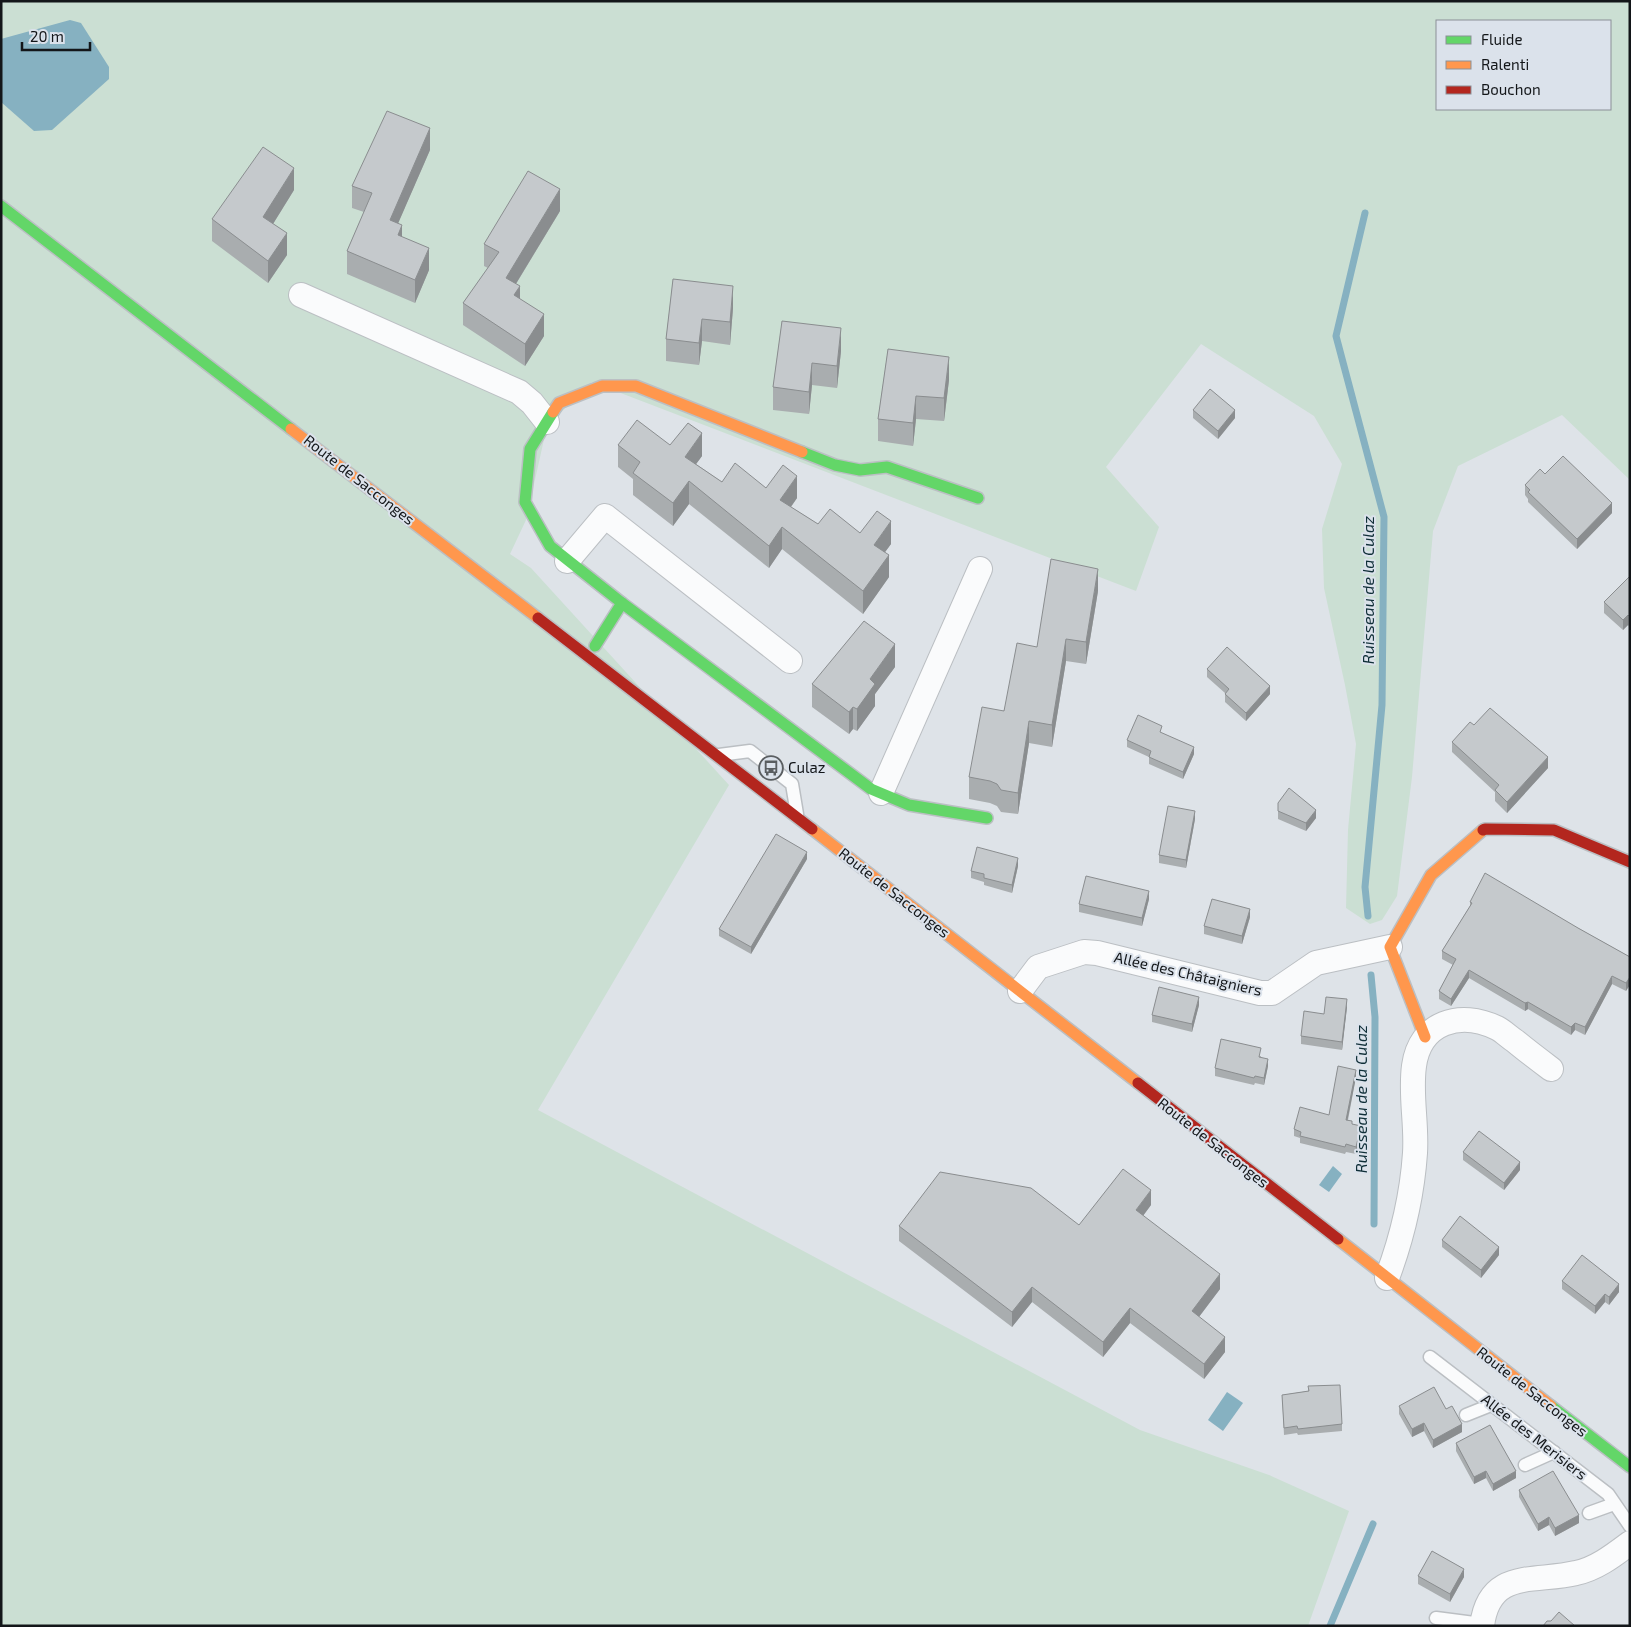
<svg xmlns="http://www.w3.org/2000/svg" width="1631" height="1627" viewBox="0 0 1631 1627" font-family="'Exo 2',sans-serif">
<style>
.green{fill:#cbdfd3;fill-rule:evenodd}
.water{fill:#86b1c1}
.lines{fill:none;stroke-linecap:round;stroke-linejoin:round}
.stream{stroke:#86b1c1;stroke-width:7}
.lane-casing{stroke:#bbbfc3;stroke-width:15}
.street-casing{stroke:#bbbfc3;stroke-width:26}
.fast-casing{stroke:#bbbfc3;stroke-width:14}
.slow-casing{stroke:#bbbfc3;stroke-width:14}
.jam-casing{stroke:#bbbfc3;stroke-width:14}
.lane{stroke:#fafbfc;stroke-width:12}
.street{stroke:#fafbfc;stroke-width:24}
.fast{stroke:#63d668;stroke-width:11}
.slow{stroke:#ff974d;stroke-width:11}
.jam{stroke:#b3261e;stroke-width:11}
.wall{fill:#a9adaf}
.shaded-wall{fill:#8a8d8f}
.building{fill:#c5c9cc;stroke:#8a8d8f}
.labels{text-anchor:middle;stroke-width:4;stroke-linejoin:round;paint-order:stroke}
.street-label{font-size:15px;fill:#131619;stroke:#dbe2eb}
.poi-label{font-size:15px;fill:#131619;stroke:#dbe2eb;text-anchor:start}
.water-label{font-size:16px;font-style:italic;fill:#102f38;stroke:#dbe2eb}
</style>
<rect width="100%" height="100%" fill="#dee3e8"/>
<path class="green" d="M1,1H1630V480L1562,415L1458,466L1433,531L1412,777L1397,896L1382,920L1370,924L1346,908L1348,830L1356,744L1345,685L1324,588L1322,529L1342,464L1314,416L1201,344L1106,467L1159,527L1136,591L592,382L547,426L526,520L510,554L531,568L729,785L538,1110L1140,1430L1269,1475L1349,1511L1308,1626H1ZM1437,21H1610V109H1437Z"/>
<g class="water">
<polygon points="70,20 81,23 109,67 109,79 52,130 34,131 1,102 1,39"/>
<polygon points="1333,1166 1342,1174 1329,1192 1319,1185"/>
<polygon points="1227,1392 1243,1403 1223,1431 1208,1420"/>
</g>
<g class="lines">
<g class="stream">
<polyline points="1365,213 1336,336 1384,517 1382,705 1365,887 1368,916"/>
<polyline points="1371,975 1375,1017 1374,1224"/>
<polyline points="1330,1626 1373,1524"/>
</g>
<g class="lane-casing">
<g id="lane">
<polyline points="719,755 750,751 792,784 797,814"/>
<polyline points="1430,1357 1608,1494 1630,1526"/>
<polyline points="1466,1415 1491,1405"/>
<polyline points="1525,1465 1554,1452"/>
<polyline points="1589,1513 1614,1504"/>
<polyline points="1436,1618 1482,1624"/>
</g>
</g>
<g class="street-casing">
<g id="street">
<polyline points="301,295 519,392 532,403 547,422"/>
<polyline points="567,561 605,516 790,661"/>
<polyline points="881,793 980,569"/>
<polyline points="1020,991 1038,967 1084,952 1097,953 1260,993 1272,993 1316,963 1390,947"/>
<path d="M1387,1278C1402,1238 1412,1197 1415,1153C1417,1124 1410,1095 1414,1066C1420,1022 1460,1010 1497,1028C1503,1031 1509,1037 1515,1041C1527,1051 1539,1060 1551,1069"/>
<path d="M1482,1626C1489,1568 1535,1583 1576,1573C1596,1569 1614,1555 1630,1543"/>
</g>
</g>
<g class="fast-casing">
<g id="fast">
<polyline points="1,206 291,429"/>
<polyline points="553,412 530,449 525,502 550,546 622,603 595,646"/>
<polyline points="802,452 835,465 860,470 887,467 978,498"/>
<polyline points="622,603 871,789 909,805 987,818"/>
<polyline points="1551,1406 1630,1467"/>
</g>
</g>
<g class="slow-casing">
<g id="slow">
<polyline points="553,412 559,403 602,386 636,386 802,452"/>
<polyline points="291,429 538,618"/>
<polyline points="812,829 1138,1083"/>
<polyline points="1425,1037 1390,947 1431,875 1483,830"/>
<polyline points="1338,1239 1551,1406"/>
</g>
</g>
<g class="jam-casing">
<g id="jam">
<polyline points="538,618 812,829"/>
<polyline points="1483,830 1485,829 1554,830 1630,862"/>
<polyline points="1138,1083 1338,1239"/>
</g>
</g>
<use href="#lane" class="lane"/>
<use href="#street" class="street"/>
<use href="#fast" class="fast"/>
<use href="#slow" class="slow"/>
<use href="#jam" class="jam"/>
</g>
<g class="wall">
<polygon points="430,150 398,223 402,237 429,270 415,303 347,274 347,251 364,212 352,208 352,186"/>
<polygon points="294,190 273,224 287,255 268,283 212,241 212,219"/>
<polygon points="560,211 516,284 520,299 544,336 525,366 463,325 463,303 488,268 484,266 484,244"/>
<polygon points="673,279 733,308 730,345 702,341 699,365 666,361 666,339"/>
<polygon points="782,321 841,351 837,388 812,385 809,414 773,410 773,387"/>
<polygon points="888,349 949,380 944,421 916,419 913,446 878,441 878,419"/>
<polygon points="1193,410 1235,418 1218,439 1193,418"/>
<polygon points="618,445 670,445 702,456 696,464 722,482 766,488 797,498 791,507 818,524 860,533 891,544 885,552 889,577 863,614 782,549 769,568 689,504 673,526 633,495 633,479 618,467"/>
<polygon points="1545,474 1612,513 1577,549 1528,502 1528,499 1525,495 1525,485"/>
<polygon points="1630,576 1630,627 1628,625 1623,630 1604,613 1604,602"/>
<polygon points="1098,591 1086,664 1066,661 1052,747 1029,743 1018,814 1001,812 997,806 990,803 969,799 969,777 1037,647"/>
<polygon points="895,667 875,694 875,706 857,731 853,729 849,734 812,707 812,684"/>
<polygon points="1207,669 1270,694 1246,721 1225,702 1225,693 1207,677"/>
<polygon points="1474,725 1548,768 1507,813 1495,801 1495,792 1452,752 1452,742"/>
<polygon points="1162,733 1194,754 1183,779 1149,764 1149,757 1127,747 1127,740"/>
<polygon points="1278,803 1316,818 1306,831 1278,819"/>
<polygon points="1195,819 1186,868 1159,863 1159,855"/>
<polygon points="807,859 751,954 719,936 719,929"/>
<polygon points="1018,866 1012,893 984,885 984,882 971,878 971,871"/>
<polygon points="1149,899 1142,926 1079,912 1079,904"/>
<polygon points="1470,902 1578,928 1630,957 1626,991 1612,984 1585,1035 1575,1030 1571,1035 1528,1009 1525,1011 1469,978 1451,1006 1439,999 1439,991 1453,965 1442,959 1442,951 1470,906"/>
<polygon points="1250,917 1242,944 1204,934 1204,926"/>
<polygon points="1199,1005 1192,1032 1152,1022 1152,1015"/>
<polygon points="1347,1007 1342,1050 1301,1044 1301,1036 1324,1014"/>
<polygon points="1261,1056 1261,1058 1268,1066 1264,1085 1255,1083 1254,1085 1215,1076 1215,1068"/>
<polygon points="1356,1077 1348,1120 1361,1133 1356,1154 1346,1152 1345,1154 1300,1143 1300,1138 1294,1136 1294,1129 1329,1115"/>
<polygon points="1463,1152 1520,1170 1504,1190 1463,1160"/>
<polygon points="1151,1205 1143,1216 1220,1289 1199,1317 1225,1352 1204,1379 1130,1323 1103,1357 1032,1302 1012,1327 899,1241 899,1226 1079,1225"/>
<polygon points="1442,1240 1499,1255 1481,1278 1442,1247"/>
<polygon points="1562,1281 1619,1292 1609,1305 1605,1302 1595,1314 1562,1289"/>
<polygon points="1308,1386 1342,1424 1342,1431 1298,1435 1297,1433 1284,1435 1282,1395 1308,1391"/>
<polygon points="1399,1406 1446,1409 1462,1432 1433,1448 1424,1431 1412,1437 1399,1414"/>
<polygon points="1456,1443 1516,1478 1493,1491 1486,1478 1474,1484 1456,1451"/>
<polygon points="1519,1490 1579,1523 1555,1536 1549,1525 1538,1531 1519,1497"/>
<polygon points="1418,1576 1464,1577 1450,1602 1418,1584"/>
</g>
<g class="shaded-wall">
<polygon points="430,128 430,150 390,242 390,220"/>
<polygon points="294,168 294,190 263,240 263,217"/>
<polygon points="560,189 560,211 506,300 506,278"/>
<polygon points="402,225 402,247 398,235"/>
<polygon points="287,233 287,255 268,283 268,261"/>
<polygon points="429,248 429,270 415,303 415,280"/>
<polygon points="520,286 520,309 514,295"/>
<polygon points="733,286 733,308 730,345 730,322"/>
<polygon points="544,314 544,336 525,366 525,344"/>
<polygon points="702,319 702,341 699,365 699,343"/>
<polygon points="841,328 841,351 837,388 837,366"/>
<polygon points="949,357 949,380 944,421 944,398"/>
<polygon points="812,363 812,385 809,414 809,392"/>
<polygon points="916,396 916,419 913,446 913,423"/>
<polygon points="1235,410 1235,418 1218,439 1218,431"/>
<polygon points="702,433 702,456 685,479 685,457"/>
<polygon points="797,476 797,498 780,522 780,500"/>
<polygon points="689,481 689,504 673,526 673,503"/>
<polygon points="1612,503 1612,513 1577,549 1577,539"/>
<polygon points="891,521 891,544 874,567 874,545"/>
<polygon points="782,527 782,549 769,568 769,546"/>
<polygon points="889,555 889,577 863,614 863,591"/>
<polygon points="1098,569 1098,591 1086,664 1086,642"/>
<polygon points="1628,615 1628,625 1623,630 1623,620"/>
<polygon points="1066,639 1066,661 1052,747 1052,725"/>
<polygon points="895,644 895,667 875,694 875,706 857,731 857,709 870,679"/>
<polygon points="1270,686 1270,694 1246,721 1246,713"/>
<polygon points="853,707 853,729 849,734 849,712"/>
<polygon points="1029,721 1029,743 1018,814 1018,793"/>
<polygon points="1194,747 1194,754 1183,779 1183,772"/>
<polygon points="1548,757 1548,768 1507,813 1507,802"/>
<polygon points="1316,810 1316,818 1306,831 1306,823"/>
<polygon points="1195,811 1195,819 1186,868 1186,860"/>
<polygon points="807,852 807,859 751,954 751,947"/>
<polygon points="1018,858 1018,866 1012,893 1012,885"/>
<polygon points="1149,891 1149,899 1142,926 1142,918"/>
<polygon points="1250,909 1250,917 1242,944 1242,936"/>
<polygon points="1469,970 1469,978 1451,1006 1451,999"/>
<polygon points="1612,976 1612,984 1585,1035 1585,1027"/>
<polygon points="1630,977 1630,985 1626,991 1626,983"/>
<polygon points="1199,997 1199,1005 1192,1032 1192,1024"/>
<polygon points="1347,999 1347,1007 1342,1050 1342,1042"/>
<polygon points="1528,1002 1528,1009 1525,1011 1525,1003"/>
<polygon points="1575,1023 1575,1030 1571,1035 1571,1027"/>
<polygon points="1268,1059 1268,1066 1264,1085 1264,1078"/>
<polygon points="1356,1070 1356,1077 1346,1127 1346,1120"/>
<polygon points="1361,1126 1361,1133 1356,1154 1356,1147"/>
<polygon points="1520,1162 1520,1170 1504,1190 1504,1183"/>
<polygon points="1151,1190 1151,1205 1136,1225 1136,1210"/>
<polygon points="1499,1247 1499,1255 1481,1278 1481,1270"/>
<polygon points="1220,1274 1220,1289 1192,1326 1192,1311"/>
<polygon points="1619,1284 1619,1292 1609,1305 1609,1297"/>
<polygon points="1032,1287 1032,1302 1012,1327 1012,1312"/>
<polygon points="1605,1294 1605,1302 1595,1314 1595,1306"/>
<polygon points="1130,1308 1130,1323 1103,1357 1103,1342"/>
<polygon points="1225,1337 1225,1352 1204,1379 1204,1364"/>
<polygon points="1424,1423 1424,1431 1412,1437 1412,1429"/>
<polygon points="1462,1424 1462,1432 1433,1448 1433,1440"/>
<polygon points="1486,1471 1486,1478 1474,1484 1474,1477"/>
<polygon points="1516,1471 1516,1478 1493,1491 1493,1484"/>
<polygon points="1579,1515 1579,1523 1555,1536 1555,1528"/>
<polygon points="1549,1517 1549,1525 1538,1531 1538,1524"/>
<polygon points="1464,1569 1464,1577 1450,1602 1450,1594"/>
</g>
<g class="building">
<polygon points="387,111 430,128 390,220 402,225 398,235 429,248 415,280 347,251 372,193 352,186"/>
<polygon points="263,147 294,168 263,217 287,233 268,261 212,219"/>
<polygon points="528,171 560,189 506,278 520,286 514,295 544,314 525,344 463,303 499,252 484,244"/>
<polygon points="673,279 733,286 730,322 702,319 699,343 666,339"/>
<polygon points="782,321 841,328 837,366 812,363 809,392 773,387"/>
<polygon points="888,349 949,357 944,398 916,396 913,423 878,419"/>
<polygon points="1210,389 1235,410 1218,431 1193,410"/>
<polygon points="637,420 670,445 688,423 702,433 685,457 722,482 735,463 766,488 783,465 797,476 780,500 818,524 830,509 860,533 877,511 891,521 874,545 889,555 863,591 782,527 769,546 689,481 673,503 633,473 640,462 618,445"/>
<polygon points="1563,456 1612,503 1577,539 1528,492 1530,490 1525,485 1540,469 1545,474"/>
<polygon points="1051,559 1098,569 1086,642 1066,639 1052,725 1029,721 1018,793 1001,790 997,784 990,781 969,777 982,707 1004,711 1017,643 1037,647"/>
<polygon points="1630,576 1630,617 1628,615 1623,620 1604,602"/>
<polygon points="864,621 895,644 870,679 875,684 857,709 853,707 849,712 812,684"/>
<polygon points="1227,647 1270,686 1246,713 1225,694 1229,689 1207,669"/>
<polygon points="1490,708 1548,757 1507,802 1495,790 1499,785 1452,742 1470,722 1474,725"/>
<polygon points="1138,715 1162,726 1160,732 1194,747 1183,772 1149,757 1151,751 1127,740"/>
<polygon points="1289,788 1316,810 1306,823 1278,811 1278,803"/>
<polygon points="1168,806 1195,811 1186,860 1159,855"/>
<polygon points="776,834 807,852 751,947 719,929"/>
<polygon points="977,847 1018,858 1012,885 984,878 984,874 971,871"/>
<polygon points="1485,873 1578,928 1630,957 1630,977 1626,983 1612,976 1585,1027 1575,1023 1571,1027 1528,1002 1525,1003 1469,970 1451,999 1439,991 1456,959 1442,951 1472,903 1470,902"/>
<polygon points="1086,876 1149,891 1142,918 1079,904"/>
<polygon points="1212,899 1250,909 1242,936 1204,926"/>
<polygon points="1159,987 1199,997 1192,1024 1152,1015"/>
<polygon points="1326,997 1347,999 1342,1042 1301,1036 1304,1011 1324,1014"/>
<polygon points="1221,1039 1261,1048 1259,1057 1268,1059 1264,1078 1255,1076 1254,1078 1215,1068"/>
<polygon points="1338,1066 1356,1070 1346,1120 1352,1121 1352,1124 1361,1126 1356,1147 1346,1144 1345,1147 1300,1136 1301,1132 1294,1129 1300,1107 1329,1115"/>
<polygon points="1479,1131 1520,1162 1504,1183 1463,1152"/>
<polygon points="1123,1169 1151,1190 1136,1210 1220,1274 1192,1311 1225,1337 1204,1364 1130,1308 1103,1342 1032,1287 1012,1312 899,1226 940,1172 1031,1188 1079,1225"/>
<polygon points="1460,1216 1499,1247 1481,1270 1442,1240"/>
<polygon points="1582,1255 1619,1284 1609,1297 1605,1294 1595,1306 1562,1281"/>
<polygon points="1340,1385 1342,1424 1298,1429 1297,1426 1284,1428 1282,1395 1309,1391 1308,1386"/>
<polygon points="1434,1387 1446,1409 1452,1406 1462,1424 1433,1440 1424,1423 1412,1429 1399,1406"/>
<polygon points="1490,1425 1516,1471 1493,1484 1486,1471 1474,1477 1456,1443"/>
<polygon points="1553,1471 1579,1515 1555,1528 1549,1517 1538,1524 1519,1490"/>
<polygon points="1432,1551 1464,1569 1450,1594 1418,1576"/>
<polygon points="1559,1612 1575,1626 1543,1626 1547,1621 1551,1621"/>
</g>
<defs>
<g id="bus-ring" transform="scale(1.25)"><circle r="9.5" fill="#dbe2eb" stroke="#5a5e61" stroke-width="1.5"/><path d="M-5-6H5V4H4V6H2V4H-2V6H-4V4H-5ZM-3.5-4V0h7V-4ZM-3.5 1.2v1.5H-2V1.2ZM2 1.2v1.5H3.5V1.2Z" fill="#5a5e61"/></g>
</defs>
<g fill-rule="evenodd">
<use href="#bus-ring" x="771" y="768"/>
</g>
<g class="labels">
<g class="street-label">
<text transform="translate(359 480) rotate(38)" y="5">Route de Sacconges</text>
<text transform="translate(894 893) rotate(38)" y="5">Route de Sacconges</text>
<text transform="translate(1188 974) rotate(13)" y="5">Allée des Châtaigniers</text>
<text transform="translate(1213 1143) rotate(38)" y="5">Route de Sacconges</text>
<text transform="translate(1532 1392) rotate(38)" y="5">Route de Sacconges</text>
<text transform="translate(1534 1437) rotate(38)" y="5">Allée des Merisiers</text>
</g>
<g class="poi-label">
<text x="788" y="773">Culaz</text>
</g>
<g class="water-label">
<text transform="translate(1368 590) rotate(-90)" y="6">Ruisseau de la Culaz</text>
<text transform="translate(1361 1099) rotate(-90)" y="6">Ruisseau de la Culaz</text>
</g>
</g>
<rect width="1631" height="1627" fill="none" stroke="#131619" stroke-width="5"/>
<rect x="1436" y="20" width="175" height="90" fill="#dbe2eb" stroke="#8b9097"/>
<rect x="1446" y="36" width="25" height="8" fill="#63d668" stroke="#8b9097"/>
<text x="1481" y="45" font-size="15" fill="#131619">Fluide</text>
<rect x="1446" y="61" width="25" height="8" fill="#ff974d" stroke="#8b9097"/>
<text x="1481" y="70" font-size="15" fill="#131619">Ralenti</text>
<rect x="1446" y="86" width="25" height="8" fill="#b3261e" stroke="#8b9097"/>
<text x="1481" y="95" font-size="15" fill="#131619">Bouchon</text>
<path d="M22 42v8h68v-8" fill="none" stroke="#131619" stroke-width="2.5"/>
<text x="30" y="42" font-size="15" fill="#131619" stroke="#dbe2eb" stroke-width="4" paint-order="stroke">20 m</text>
</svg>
